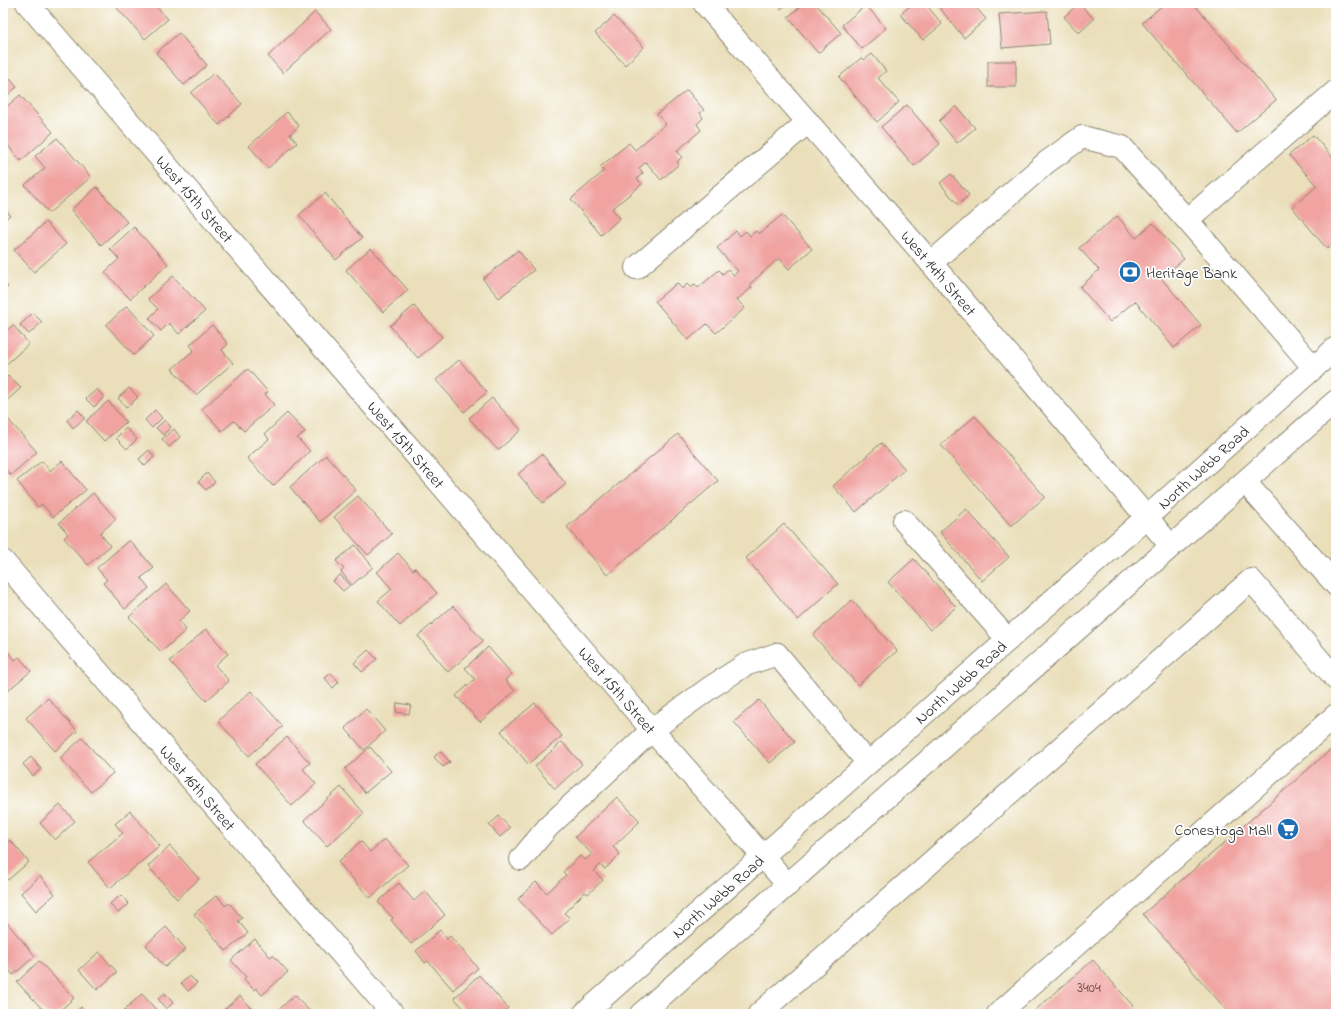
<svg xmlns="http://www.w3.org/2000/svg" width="1339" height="1017" viewBox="0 0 1339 1017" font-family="'Indie Flower',sans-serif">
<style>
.building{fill:#f0a3a0}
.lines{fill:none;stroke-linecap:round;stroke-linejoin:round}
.minor-casing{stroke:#8a8572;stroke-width:24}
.major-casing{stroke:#8a8572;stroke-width:24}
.minor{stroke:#fff;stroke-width:22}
.major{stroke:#fff;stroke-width:22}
.labels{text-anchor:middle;stroke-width:3.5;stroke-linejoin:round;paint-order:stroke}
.number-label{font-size:14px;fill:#5c4948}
.street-label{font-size:16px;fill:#2b2b2b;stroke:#fff}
.poi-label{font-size:16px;fill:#2b2b2b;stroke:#fff;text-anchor:start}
</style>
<rect width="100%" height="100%" fill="#fff"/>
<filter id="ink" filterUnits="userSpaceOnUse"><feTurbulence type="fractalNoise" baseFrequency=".025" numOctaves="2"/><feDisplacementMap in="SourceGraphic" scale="8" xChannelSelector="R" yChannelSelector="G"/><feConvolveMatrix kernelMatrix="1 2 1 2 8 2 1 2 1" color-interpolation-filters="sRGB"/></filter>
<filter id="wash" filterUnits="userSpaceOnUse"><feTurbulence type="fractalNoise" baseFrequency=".012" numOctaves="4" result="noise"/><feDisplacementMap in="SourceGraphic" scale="16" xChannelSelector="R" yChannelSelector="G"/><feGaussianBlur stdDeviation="0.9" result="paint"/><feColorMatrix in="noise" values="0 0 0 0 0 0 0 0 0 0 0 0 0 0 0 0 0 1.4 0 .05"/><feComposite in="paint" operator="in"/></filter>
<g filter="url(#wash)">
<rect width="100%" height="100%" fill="#eadfba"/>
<g id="blocks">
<g class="building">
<polygon points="123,3 158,3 155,5 168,19 145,39 117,8"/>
<polygon points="776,3 788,3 781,9"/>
<polygon points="805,3 815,3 841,33 818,53 788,17"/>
<polygon points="914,3 925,3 942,24 923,40 900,14"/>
<polygon points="944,3 972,3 986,19 964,38 939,7"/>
<polygon points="1079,3 1094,19 1079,33 1064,17"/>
<polygon points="1165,3 1193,3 1276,100 1237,133 1142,23"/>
<polygon points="866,5 886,28 862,49 842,25"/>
<polygon points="1047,11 1050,44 1002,48 999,14"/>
<polygon points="315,12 331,29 283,73 268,56"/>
<polygon points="614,16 644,47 625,65 595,33"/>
<polygon points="179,33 207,65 184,85 156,53"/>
<polygon points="872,54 886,71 878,78 899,102 877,122 839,77 861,58 864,60"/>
<rect x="988" y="61" width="28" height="26"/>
<polygon points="3,71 17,87 3,99"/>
<polygon points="214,73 242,104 219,125 191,93"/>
<polygon points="687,90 704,110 700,113 703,118 697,124 701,130 677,151 682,157 677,162 679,164 661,180 646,162 639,168 643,173 637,179 642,184 612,209 620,218 601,235 571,199 604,171 600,167 629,143 635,150 666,124 657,114"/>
<polygon points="20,95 53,132 21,161 3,140 3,110"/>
<polygon points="907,105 940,144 914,166 881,127"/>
<polygon points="956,106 975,128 957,143 939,121"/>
<polygon points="287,112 299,126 290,134 297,143 268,168 249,146"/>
<polygon points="1313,135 1336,161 1336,241 1327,249 1292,207 1317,186 1289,155"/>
<polygon points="57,138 91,177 49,213 25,185 45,168 35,156"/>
<polygon points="951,174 969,195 958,205 940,183"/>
<polygon points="97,187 127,222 101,245 71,210"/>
<polygon points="325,193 362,238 336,260 299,215"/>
<polygon points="3,207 10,215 3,221"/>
<polygon points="782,215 812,249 789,269 779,258 750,284 752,287 737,300 745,308 716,333 707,324 688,340 655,301 677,283 682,289 687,284 691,288 695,284 698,288 719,270 723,274 728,269 734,275 738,271 717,248 736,231 740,236 746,231 750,236 756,231 759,234"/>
<polygon points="1117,216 1136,238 1153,223 1184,259 1161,278 1201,325 1174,348 1135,301 1110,322 1080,287 1099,270 1079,248"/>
<polygon points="46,222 66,244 34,272 14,250"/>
<polygon points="134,227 168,264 130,299 105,272 119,259 110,249"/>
<polygon points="371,248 408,290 383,312 346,270"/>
<polygon points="518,250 534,270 499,298 483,279"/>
<polygon points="173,276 205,311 179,334 169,323 161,331 149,318 158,309 148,299"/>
<polygon points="3,281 8,287 3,291"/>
<polygon points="127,306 154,336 134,355 106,325"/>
<polygon points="414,306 442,337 418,358 390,326"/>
<polygon points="33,313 42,322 29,334 20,325"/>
<polygon points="13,325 29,344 3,367 3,334"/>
<polygon points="212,325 228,344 222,350 233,363 196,395 172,369 194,350 190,345"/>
<polygon points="459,360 487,392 464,412 436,380"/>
<polygon points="248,369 268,392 265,394 274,405 244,431 234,421 222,431 202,409"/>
<polygon points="8,376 21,388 3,404 3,381"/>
<polygon points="129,388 138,397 127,408 118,398"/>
<polygon points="97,389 104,397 94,407 86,399"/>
<polygon points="492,398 521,430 498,450 469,418"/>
<polygon points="108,401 126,422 104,441 86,421"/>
<polygon points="78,410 85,418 73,428 67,420"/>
<polygon points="155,410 162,418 152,428 145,420"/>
<polygon points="287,413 305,432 297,438 310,451 273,486 247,458 269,439 265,434"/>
<polygon points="975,416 1045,497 1011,526 941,445"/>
<polygon points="6,417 37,452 11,475 3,467 3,420"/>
<polygon points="165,420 171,427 163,435 156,428"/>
<polygon points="126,428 137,439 127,449 116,438"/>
<polygon points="174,429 180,437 169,447 162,439"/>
<polygon points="678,434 718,481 607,575 567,527"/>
<polygon points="881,443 905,469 856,512 833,486"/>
<polygon points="149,450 154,457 145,466 139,459"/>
<polygon points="542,454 566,484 543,503 518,474"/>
<polygon points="326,455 356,490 320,522 290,487"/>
<polygon points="42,461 50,471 62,461 86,490 53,517 42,504 38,507 17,481"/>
<polygon points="207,473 215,482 206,490 198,482"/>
<polygon points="93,493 116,519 100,533 110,546 88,565 64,538 68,534 59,523"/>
<polygon points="358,496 392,534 368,555 334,517"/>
<polygon points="966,509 1009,557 982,581 940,532"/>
<polygon points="784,524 838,584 798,620 746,558"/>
<polygon points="129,540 154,568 141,578 149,588 125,609 103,583 107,580 97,568"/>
<polygon points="355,545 373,567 352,585 341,572 344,569 336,561"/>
<polygon points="398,553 413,570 415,568 437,593 400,626 378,601 392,589 377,572"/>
<polygon points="914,559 956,607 930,630 888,582"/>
<polygon points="340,575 350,585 343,591 333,581"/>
<polygon points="166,584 190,611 179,621 186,630 161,652 129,617"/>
<polygon points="852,600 897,651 858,685 813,635"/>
<polygon points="453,606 483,641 448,672 418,636"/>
<polygon points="206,629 228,654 215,665 229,681 206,701 170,661"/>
<polygon points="3,646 15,660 19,657 31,671 5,693 3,691"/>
<polygon points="488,647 512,674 505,680 515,691 480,722 456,696 475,679 465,668"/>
<polygon points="368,650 377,659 362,672 354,663"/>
<polygon points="331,673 339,682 333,688 325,678"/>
<polygon points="251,691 283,726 249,756 218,721"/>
<polygon points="48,698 77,731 55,751 26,718"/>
<polygon points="759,700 795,742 770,763 734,722"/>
<polygon points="397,703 411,705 409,714 396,712"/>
<polygon points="535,703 562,736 528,764 501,731"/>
<polygon points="366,709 385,731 364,750 345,728"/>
<polygon points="287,737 310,763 303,769 316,784 292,806 255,764"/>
<polygon points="82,738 113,773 91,792 60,758"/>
<polygon points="562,742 582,764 555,789 535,766"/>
<polygon points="1336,745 1336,1014 1230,1014 1143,914"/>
<polygon points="370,747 391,771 365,793 345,769"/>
<polygon points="440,751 450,762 443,767 434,757"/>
<polygon points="31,757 41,769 33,776 23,764"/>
<polygon points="341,787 364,813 327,846 304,820"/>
<polygon points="617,797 640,821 613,847 620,854 605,869 600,865 594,871 603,880 588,894 585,892 564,913 570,918 552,935 518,899 536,882 547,893 566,875 563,872 580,856 585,860 592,854 575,837"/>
<polygon points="60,805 75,821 55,840 40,823"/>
<polygon points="130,811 160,846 110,888 88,862 123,833 115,824"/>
<polygon points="499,816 510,828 500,837 489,825"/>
<polygon points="385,839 408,865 370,898 338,862 361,841 370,852"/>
<polygon points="10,840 29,862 8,880 3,875 3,846"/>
<polygon points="170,846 199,879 177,899 148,866"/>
<polygon points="40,876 55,894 36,911 21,893"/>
<polygon points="399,883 414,901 425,891 445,915 411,944 391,920 393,918 378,902"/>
<polygon points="121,895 129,904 118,913 110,904"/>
<polygon points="217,895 225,906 229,903 242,918 238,921 248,933 226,951 194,914"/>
<polygon points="3,918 35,956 13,975 3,963"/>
<polygon points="166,927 186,949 165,967 146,945"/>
<polygon points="440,930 447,939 450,936 478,968 453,990 428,961 425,963 416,951"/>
<polygon points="255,939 270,957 273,955 288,972 262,995 256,988 254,990 244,979 246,977 231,960"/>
<polygon points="99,952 117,972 97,990 79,970"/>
<polygon points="1093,960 1140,1014 1031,1014"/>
<polygon points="39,961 74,998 56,1014 47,1014 17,982"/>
<polygon points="479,975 508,1008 502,1014 469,1014 454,998"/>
<polygon points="190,976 197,983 188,991 181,983"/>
<polygon points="165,993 173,1003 166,1009 158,999"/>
<polygon points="142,994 160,1014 127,1014 124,1010"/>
<polygon points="295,995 312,1014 276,1014 275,1013"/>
<polygon points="240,996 256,1014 219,1014"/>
<polygon points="81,1007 87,1014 74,1014"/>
</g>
</g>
</g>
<g filter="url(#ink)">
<use href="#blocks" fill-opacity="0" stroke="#8a8572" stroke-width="1"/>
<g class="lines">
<g class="minor-casing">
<g id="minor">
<path id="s1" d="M27,3L652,730L788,885"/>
<path id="s2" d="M704,3L931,263L1171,546"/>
<polyline points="1187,220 1336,91"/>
<polyline points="931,263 1047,162 1082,137 1122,147 1187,220 1314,368"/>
<polyline points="636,268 808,122"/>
<polyline points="1245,482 1336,585"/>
<polyline points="904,521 1008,640"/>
<path id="s3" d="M3,561L393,1014"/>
<polyline points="521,859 548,827 652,730 711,687 745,665 777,654 868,763"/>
<polyline points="759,1014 1251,580 1336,679"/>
<polyline points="998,1014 1336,715"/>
</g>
</g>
<g class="major-casing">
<g id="major">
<path id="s4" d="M584,1014L1147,517L1336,348"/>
<polyline points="641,1014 1336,401"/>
</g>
</g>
<use href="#minor" class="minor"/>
<use href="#major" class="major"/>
</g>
</g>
<defs>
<g id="bank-disc" transform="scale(1.15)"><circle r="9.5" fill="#1f6fb2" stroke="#fff"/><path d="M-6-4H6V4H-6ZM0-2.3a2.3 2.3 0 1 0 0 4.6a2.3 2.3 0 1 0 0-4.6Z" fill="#fff"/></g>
<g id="supermarket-disc" transform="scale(1.15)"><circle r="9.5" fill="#1f6fb2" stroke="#fff"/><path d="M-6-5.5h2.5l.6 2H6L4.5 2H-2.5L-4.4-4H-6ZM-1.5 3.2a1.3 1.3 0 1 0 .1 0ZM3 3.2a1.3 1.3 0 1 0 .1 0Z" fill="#fff"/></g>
</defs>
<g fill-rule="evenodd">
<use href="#bank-disc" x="1130" y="272"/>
<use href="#supermarket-disc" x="1288" y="829"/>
</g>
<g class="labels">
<g class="number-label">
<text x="1089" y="992">3404</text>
</g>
<g class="street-label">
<text dy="6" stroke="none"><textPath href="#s1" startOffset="258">West 15th Street</textPath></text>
<text dy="6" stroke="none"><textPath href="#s2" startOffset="358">West 14th Street</textPath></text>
<text dy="6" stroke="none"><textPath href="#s1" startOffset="582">West 15th Street</textPath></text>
<text dy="6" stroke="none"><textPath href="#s4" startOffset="826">North Webb Road</textPath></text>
<text dy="6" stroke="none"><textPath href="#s4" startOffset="502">North Webb Road</textPath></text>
<text dy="6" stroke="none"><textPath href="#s1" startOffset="906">West 15th Street</textPath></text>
<text dy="6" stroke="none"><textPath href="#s3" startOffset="299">West 16th Street</textPath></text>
<text dy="6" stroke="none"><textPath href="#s4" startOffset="178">North Webb Road</textPath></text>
</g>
<g class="poi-label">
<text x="1146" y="278">Heritage Bank</text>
<text x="1272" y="835" text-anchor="end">Conestoga Mall</text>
</g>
</g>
<rect width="1339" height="1017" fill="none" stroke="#fff" stroke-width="16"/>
</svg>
